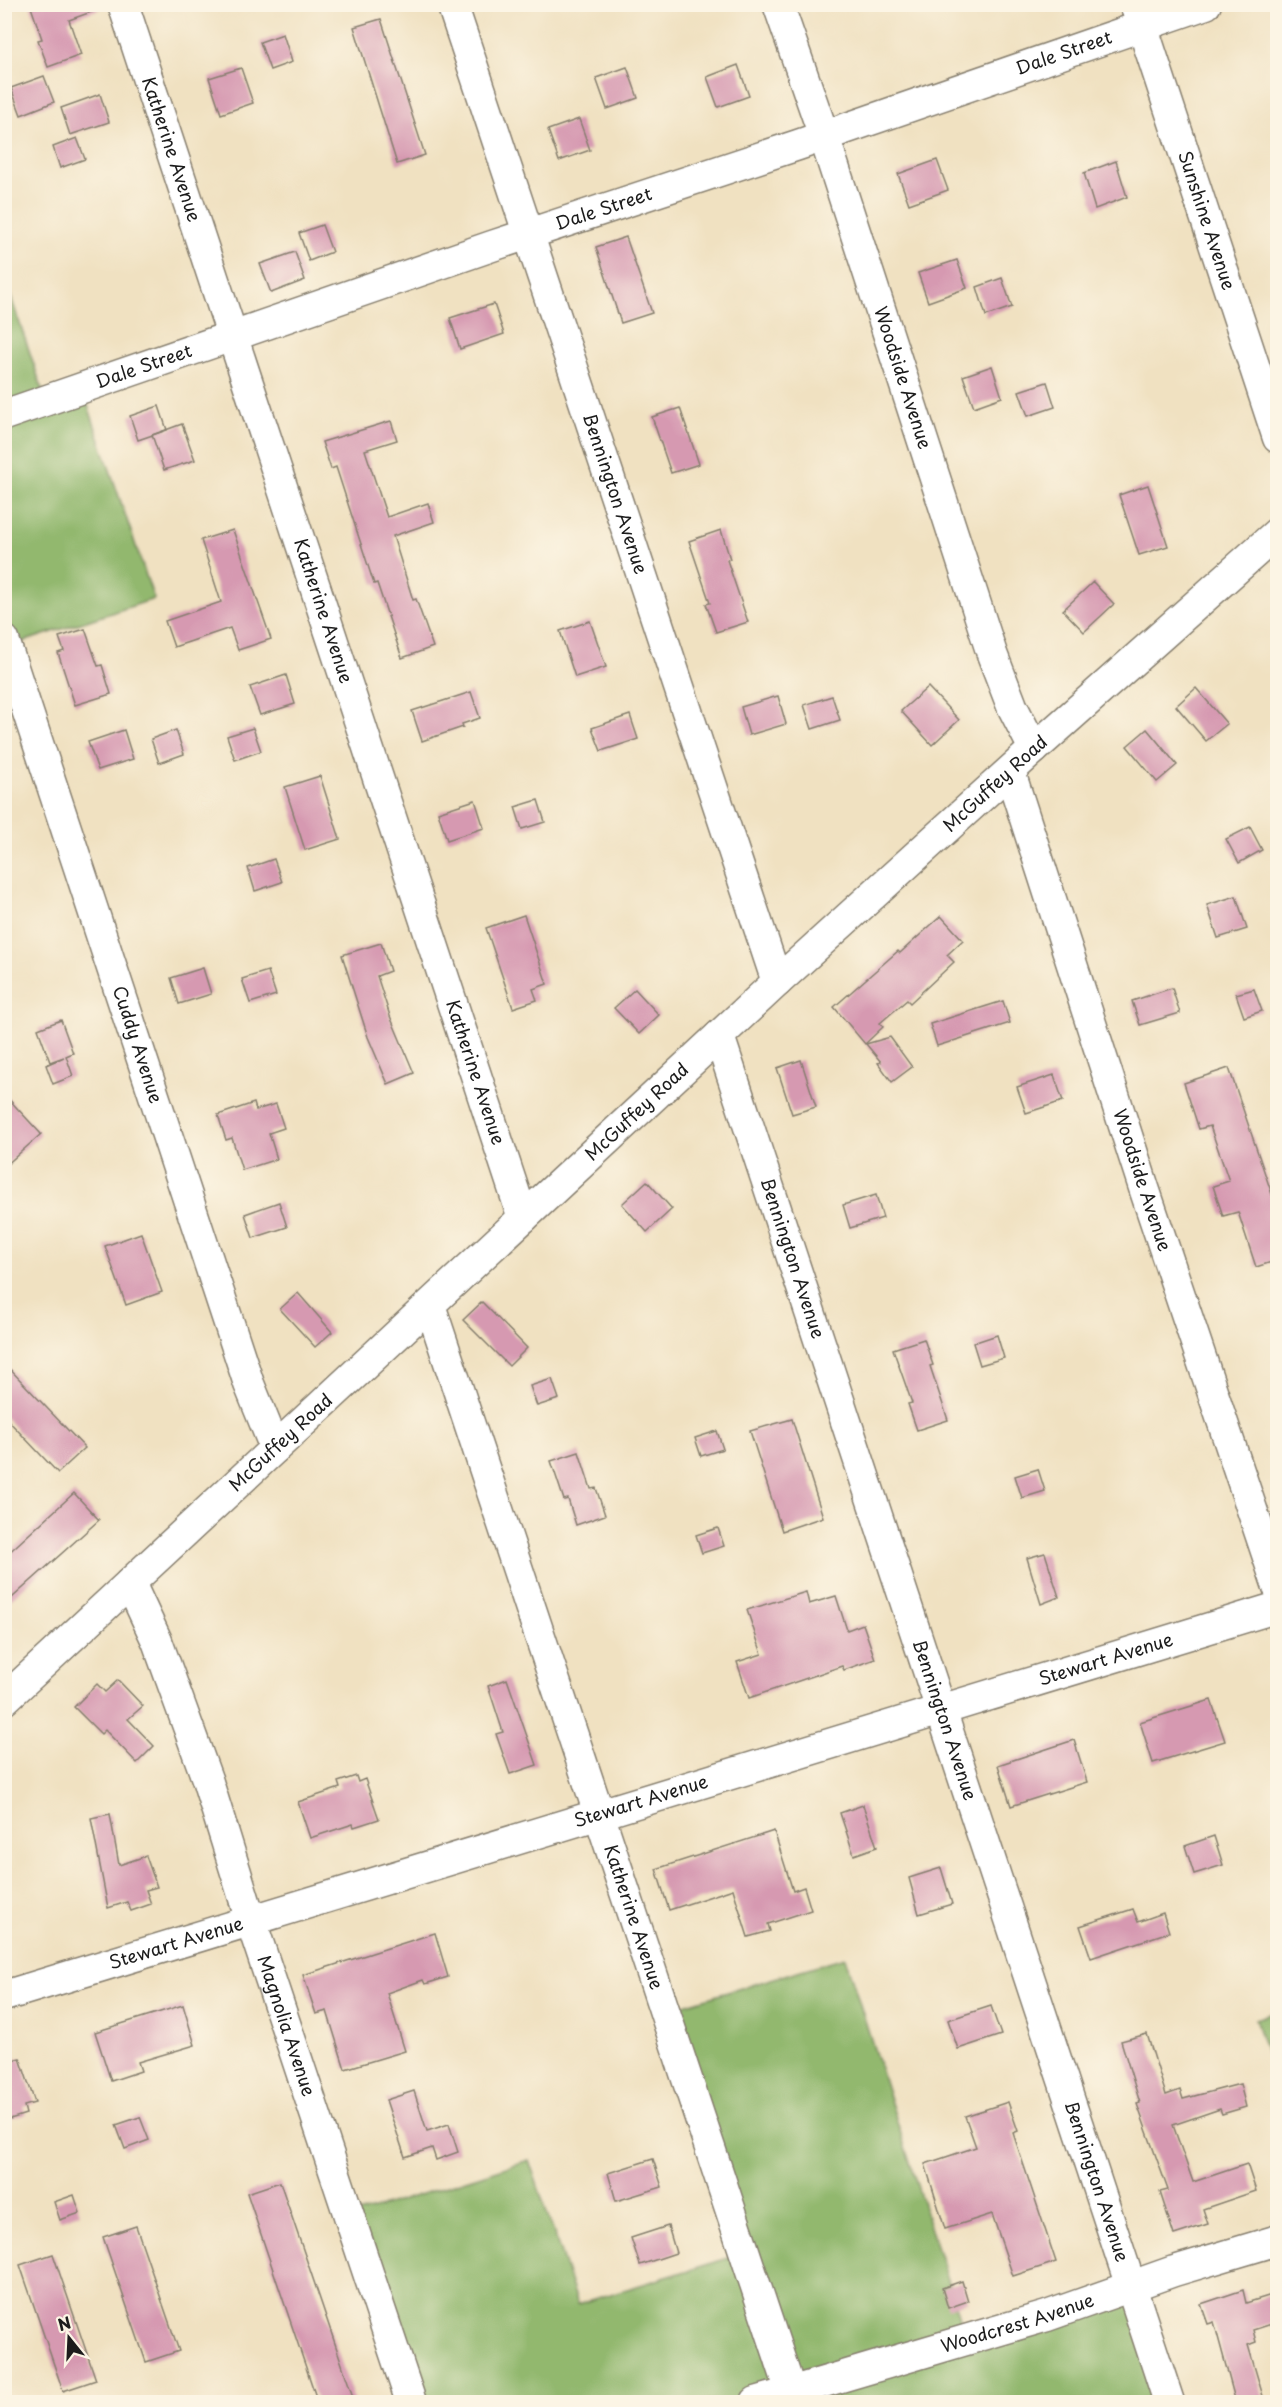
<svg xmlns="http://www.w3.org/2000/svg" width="1282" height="2407" viewBox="0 0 1282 2407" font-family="'Playpen Sans',sans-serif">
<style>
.forest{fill:#92b86e;stroke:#576a45;stroke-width:1.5}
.building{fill:#d699b1}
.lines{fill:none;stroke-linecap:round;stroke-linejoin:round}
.minor-casing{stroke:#867e6e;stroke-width:33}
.minor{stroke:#fff;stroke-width:30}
.labels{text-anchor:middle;stroke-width:4.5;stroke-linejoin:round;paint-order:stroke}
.street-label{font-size:18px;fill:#1c1c1c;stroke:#fcf5e5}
</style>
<rect width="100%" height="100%" fill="#fcf5e5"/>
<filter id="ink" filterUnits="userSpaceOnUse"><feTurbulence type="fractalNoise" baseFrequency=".0167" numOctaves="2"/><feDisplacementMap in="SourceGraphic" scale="12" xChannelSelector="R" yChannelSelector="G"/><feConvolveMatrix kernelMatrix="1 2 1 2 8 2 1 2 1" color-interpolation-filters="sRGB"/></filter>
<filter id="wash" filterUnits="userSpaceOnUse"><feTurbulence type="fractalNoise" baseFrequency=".008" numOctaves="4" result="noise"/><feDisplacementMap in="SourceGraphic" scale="24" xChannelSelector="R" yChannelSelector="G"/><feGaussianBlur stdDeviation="1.35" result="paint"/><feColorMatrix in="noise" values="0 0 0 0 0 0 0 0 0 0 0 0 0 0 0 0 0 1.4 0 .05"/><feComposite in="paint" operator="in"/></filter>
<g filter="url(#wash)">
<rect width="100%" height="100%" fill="#f0e1c1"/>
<g class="forest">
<polygon points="4,277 46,400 82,388 154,599 7,647 4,640"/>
<polygon points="845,1957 966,2340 1131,2287 1169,2402 411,2402 349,2217 529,2160 578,2304 745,2253 664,2011"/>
<polygon points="1277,2012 1278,2012 1277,2087 1255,2019"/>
</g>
<g id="blocks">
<g class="building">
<polygon points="30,4 105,4 105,7 69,20 81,55 48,67 38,40 42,39"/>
<polygon points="381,19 425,155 397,164 354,27"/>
<polygon points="283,34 292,62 270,70 260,42"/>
<polygon points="738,65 749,96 718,107 707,77"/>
<polygon points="627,67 638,98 607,109 596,78"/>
<polygon points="241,68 253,103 221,114 209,78"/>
<polygon points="44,76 54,102 21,115 11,88"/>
<polygon points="100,94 109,122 70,135 61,108"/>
<polygon points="579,119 590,150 559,161 548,130"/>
<polygon points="77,138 85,159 60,168 53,147"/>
<polygon points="937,160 948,190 909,204 898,174"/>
<polygon points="1116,161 1127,197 1095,209 1084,173"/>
<polygon points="322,225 332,252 309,261 299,233"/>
<polygon points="626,237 652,313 621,323 596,247"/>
<polygon points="295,252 305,280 271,293 260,264"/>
<polygon points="957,260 967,288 928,302 918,273"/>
<polygon points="1002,278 1012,307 986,316 977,287"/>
<polygon points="494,304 504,334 460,349 450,318"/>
<polygon points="992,366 1002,397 974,407 963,376"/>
<polygon points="1047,382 1055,407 1028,416 1019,391"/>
<polygon points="159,406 167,430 138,440 130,416"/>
<polygon points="680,408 699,464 671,473 652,417"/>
<polygon points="391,421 397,440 365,450 387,517 428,503 434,522 393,536 413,600 416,599 433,647 402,658 377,583 374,584 336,467 331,469 322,442"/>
<polygon points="182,424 195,460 164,470 152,435"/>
<polygon points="1148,485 1168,546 1139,555 1119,495"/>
<polygon points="233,530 271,639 238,650 230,628 174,647 165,621 221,602 201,540"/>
<polygon points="721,530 730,559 727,560 748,622 716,632 706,604 710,603 689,541"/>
<polygon points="1093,582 1114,604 1084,632 1063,610"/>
<polygon points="590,621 606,667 575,677 560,631"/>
<polygon points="85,629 98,666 102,665 111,694 75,705 58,653 64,651 59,637"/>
<polygon points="286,675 295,704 260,715 250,687"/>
<polygon points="928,687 959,720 932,745 901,711"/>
<polygon points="1196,688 1227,724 1206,741 1176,706"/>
<polygon points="471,692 480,718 462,724 463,727 422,741 412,711"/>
<polygon points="778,696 786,724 749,735 741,707"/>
<polygon points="832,696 840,720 812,729 804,705"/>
<polygon points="630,715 638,739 601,751 592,728"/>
<polygon points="253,728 261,751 235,760 227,736"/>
<polygon points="1147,729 1177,765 1157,782 1127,746"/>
<polygon points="124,730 133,759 98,770 88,742"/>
<polygon points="176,730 184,754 159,763 151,739"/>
<polygon points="320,776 340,839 305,850 285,787"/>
<polygon points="475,800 484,828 447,840 438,812"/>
<polygon points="538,800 545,822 522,829 515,807"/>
<polygon points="1250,827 1262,850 1239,863 1226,839"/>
<polygon points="274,859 282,882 255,891 248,868"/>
<polygon points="1236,896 1247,929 1218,938 1207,905"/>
<polygon points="524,915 547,984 533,989 537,1000 513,1008 486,928"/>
<polygon points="941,916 963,940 947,955 954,962 910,1003 907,1000 880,1023 883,1027 865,1044 834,1007 898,951 900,953"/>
<polygon points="381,943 390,971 377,976 390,1016 414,1073 388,1084 368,1037 342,955"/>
<polygon points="203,968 211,994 179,1004 171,978"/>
<polygon points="268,971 276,995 250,1003 242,979"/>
<polygon points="1172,988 1180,1013 1140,1025 1132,1001"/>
<polygon points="635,989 659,1015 639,1034 614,1008"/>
<polygon points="1254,989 1262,1011 1244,1017 1236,994"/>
<polygon points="1003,1001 1010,1023 937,1046 930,1024"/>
<polygon points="61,1020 73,1053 66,1056 73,1076 53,1084 46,1065 64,1057 50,1062 38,1029"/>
<polygon points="890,1037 912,1067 892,1082 878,1063 881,1062 866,1044"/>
<polygon points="801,1060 816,1107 792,1114 777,1068"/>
<polygon points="1229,1068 1278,1212 1278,1260 1256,1267 1238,1212 1223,1216 1213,1186 1229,1181 1210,1126 1199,1129 1184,1083"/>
<polygon points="1054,1075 1063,1101 1026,1113 1017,1087"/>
<polygon points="4,1094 41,1134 4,1167"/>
<polygon points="254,1103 256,1110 276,1104 284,1128 269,1133 277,1159 242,1170 232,1138 226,1140 218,1115"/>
<polygon points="647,1181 672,1209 647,1232 622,1204"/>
<polygon points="876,1195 883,1218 850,1228 843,1205"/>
<polygon points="279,1202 287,1227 253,1238 245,1214"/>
<polygon points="141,1233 162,1292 126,1305 105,1246"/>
<polygon points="298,1293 332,1332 315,1347 280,1309"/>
<polygon points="482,1302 527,1348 509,1366 463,1320"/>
<polygon points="997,1335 1004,1358 980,1365 973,1343"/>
<polygon points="924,1339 933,1365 930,1366 948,1420 917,1430 908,1404 912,1403 893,1349"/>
<polygon points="4,1363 85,1448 58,1473 4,1416"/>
<polygon points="552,1379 559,1399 537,1406 530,1386"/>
<polygon points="792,1419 823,1517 782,1531 750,1431"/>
<polygon points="717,1431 723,1449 701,1456 695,1438"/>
<polygon points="579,1452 591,1489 596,1488 605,1515 576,1525 568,1499 564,1500 551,1461"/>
<polygon points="1038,1469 1045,1491 1022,1498 1015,1476"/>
<polygon points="74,1493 99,1520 4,1605 4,1557"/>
<polygon points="718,1528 724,1546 702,1553 696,1535"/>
<polygon points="1045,1553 1059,1597 1041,1604 1027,1558"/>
<polygon points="806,1592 809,1604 836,1596 847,1630 863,1624 875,1659 844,1670 842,1666 749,1698 737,1662 762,1654 747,1610"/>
<polygon points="507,1679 537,1765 510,1774 496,1734 503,1732 488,1686"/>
<polygon points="118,1680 143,1706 128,1719 154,1746 137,1763 105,1730 101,1734 74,1707 97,1684 105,1692"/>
<polygon points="1211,1700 1225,1741 1153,1763 1140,1722"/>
<polygon points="1074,1740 1087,1782 1011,1806 998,1765"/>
<polygon points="356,1776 358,1782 365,1779 379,1819 354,1827 353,1824 310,1838 298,1802 340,1788 338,1782"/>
<polygon points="863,1805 877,1847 854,1855 840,1813"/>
<polygon points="110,1814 119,1865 146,1856 157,1887 146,1890 151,1904 131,1911 127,1902 108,1908 91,1818"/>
<polygon points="774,1831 793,1891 804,1887 811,1910 768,1924 770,1931 748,1937 733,1889 669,1910 656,1869"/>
<polygon points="1214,1836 1223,1865 1194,1874 1185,1846"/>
<polygon points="941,1868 952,1904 919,1914 909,1878"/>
<polygon points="1133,1909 1138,1922 1163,1913 1169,1932 1091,1958 1080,1926"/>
<polygon points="435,1933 448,1977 425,1984 423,1980 387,1993 405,2051 345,2069 327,2011 316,2014 303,1975"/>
<polygon points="183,2005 195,2045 138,2062 141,2071 111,2081 95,2032"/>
<polygon points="991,2006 1001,2035 958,2049 948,2020"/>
<polygon points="1147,2034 1166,2095 1180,2090 1183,2099 1240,2084 1246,2107 1222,2114 1220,2109 1173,2125 1193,2182 1247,2164 1256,2191 1203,2209 1208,2224 1174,2235 1160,2192 1168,2190 1137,2104 1140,2103 1121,2041"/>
<polygon points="8,2058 9,2061 20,2058 35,2103 24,2106 26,2114 4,2121 4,2059"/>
<polygon points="414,2091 427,2131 449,2124 458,2152 436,2160 432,2148 405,2157 386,2100"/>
<polygon points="1008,2102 1018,2131 1013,2133 1056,2262 1013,2276 992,2214 945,2229 925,2164 976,2147 965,2116"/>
<polygon points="140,2117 149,2140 125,2149 116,2125"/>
<polygon points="653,2159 662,2187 616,2201 608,2173"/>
<polygon points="280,2182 323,2308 355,2403 318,2403 247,2193"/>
<polygon points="74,2195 80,2213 60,2220 54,2202"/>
<polygon points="136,2226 179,2351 146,2362 103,2237"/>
<polygon points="668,2226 676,2253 640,2265 631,2238"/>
<polygon points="53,2254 96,2380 63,2391 20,2265"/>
<polygon points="962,2281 968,2301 948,2308 942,2288"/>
<polygon points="1243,2290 1246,2303 1278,2293 1278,2322 1253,2330 1256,2342 1248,2345 1265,2403 1236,2403 1214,2322 1208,2324 1201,2304"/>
</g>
</g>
</g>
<g filter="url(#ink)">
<use href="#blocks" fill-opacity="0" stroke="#867e6e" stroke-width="1.5"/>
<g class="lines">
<g class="minor-casing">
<g id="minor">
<path id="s1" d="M123,4L523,1218"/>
<path id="s2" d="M452,4L777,982"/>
<path id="s3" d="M778,4L824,136L992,654L1012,706L1034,749"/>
<path id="s4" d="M1135,4L1278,438"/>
<path id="s5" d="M4,415L492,246L798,145L1206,4"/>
<path id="s6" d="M4,640L249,1384L275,1448"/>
<path id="s7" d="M1010,772L1144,1188L1278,1587"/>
<path id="s8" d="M719,1036L1169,2402"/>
<path id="s9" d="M430,1305L791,2392"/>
<path id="s10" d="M130,1583L157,1641L207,1779L251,1921L411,2402"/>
<path id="s11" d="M4,1700L777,982L1034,749L1278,532"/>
<path id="s12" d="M4,1996L1278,1607"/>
<path id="s13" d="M756,2402L1047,2316L1174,2271L1278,2240"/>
</g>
</g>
<use href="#minor" class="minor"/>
</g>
</g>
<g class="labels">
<g class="street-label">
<text dy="6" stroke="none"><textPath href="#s5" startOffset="1120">Dale Street</textPath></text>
<text dy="6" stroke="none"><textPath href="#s1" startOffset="153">Katherine Avenue</textPath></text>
<text dy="6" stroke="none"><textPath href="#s5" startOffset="634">Dale Street</textPath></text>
<text dy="6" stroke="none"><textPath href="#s4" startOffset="228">Sunshine Avenue</textPath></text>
<text dy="6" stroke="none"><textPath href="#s5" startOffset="148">Dale Street</textPath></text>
<text dy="6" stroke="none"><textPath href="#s3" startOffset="394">Woodside Avenue</textPath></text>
<text dy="6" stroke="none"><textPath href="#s2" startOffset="516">Bennington Avenue</textPath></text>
<text dy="6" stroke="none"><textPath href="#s1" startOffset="639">Katherine Avenue</textPath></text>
<text dy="6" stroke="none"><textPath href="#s11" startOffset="1350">McGuffey Road</textPath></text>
<text dy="6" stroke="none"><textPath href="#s6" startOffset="426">Cuddy Avenue</textPath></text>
<text dy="6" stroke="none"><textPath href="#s1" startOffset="1125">Katherine Avenue</textPath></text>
<text dy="6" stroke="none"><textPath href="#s11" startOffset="864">McGuffey Road</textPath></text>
<text dy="6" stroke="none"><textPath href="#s7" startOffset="429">Woodside Avenue</textPath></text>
<text dy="6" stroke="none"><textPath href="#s8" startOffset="234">Bennington Avenue</textPath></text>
<text dy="6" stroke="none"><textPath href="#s11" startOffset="378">McGuffey Road</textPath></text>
<text dy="6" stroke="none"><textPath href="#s12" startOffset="1152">Stewart Avenue</textPath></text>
<text dy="6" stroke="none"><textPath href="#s8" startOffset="720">Bennington Avenue</textPath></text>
<text dy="6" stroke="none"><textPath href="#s12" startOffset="666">Stewart Avenue</textPath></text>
<text dy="6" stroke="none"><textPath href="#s9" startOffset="645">Katherine Avenue</textPath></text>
<text dy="6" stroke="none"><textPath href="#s12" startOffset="180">Stewart Avenue</textPath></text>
<text dy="6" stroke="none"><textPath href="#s10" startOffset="470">Magnolia Avenue</textPath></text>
<text dy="6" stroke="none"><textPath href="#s8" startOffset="1206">Bennington Avenue</textPath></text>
<text dy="6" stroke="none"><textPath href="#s13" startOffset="273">Woodcrest Avenue</textPath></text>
</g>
</g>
<rect width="1282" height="2407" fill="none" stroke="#fcf5e5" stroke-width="24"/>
<g transform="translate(69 2338) rotate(342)" stroke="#fcf5e5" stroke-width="4.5" paint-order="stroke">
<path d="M0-4.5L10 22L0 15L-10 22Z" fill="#1c1c1c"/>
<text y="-9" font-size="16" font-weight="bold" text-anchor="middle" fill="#1c1c1c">N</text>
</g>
</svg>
